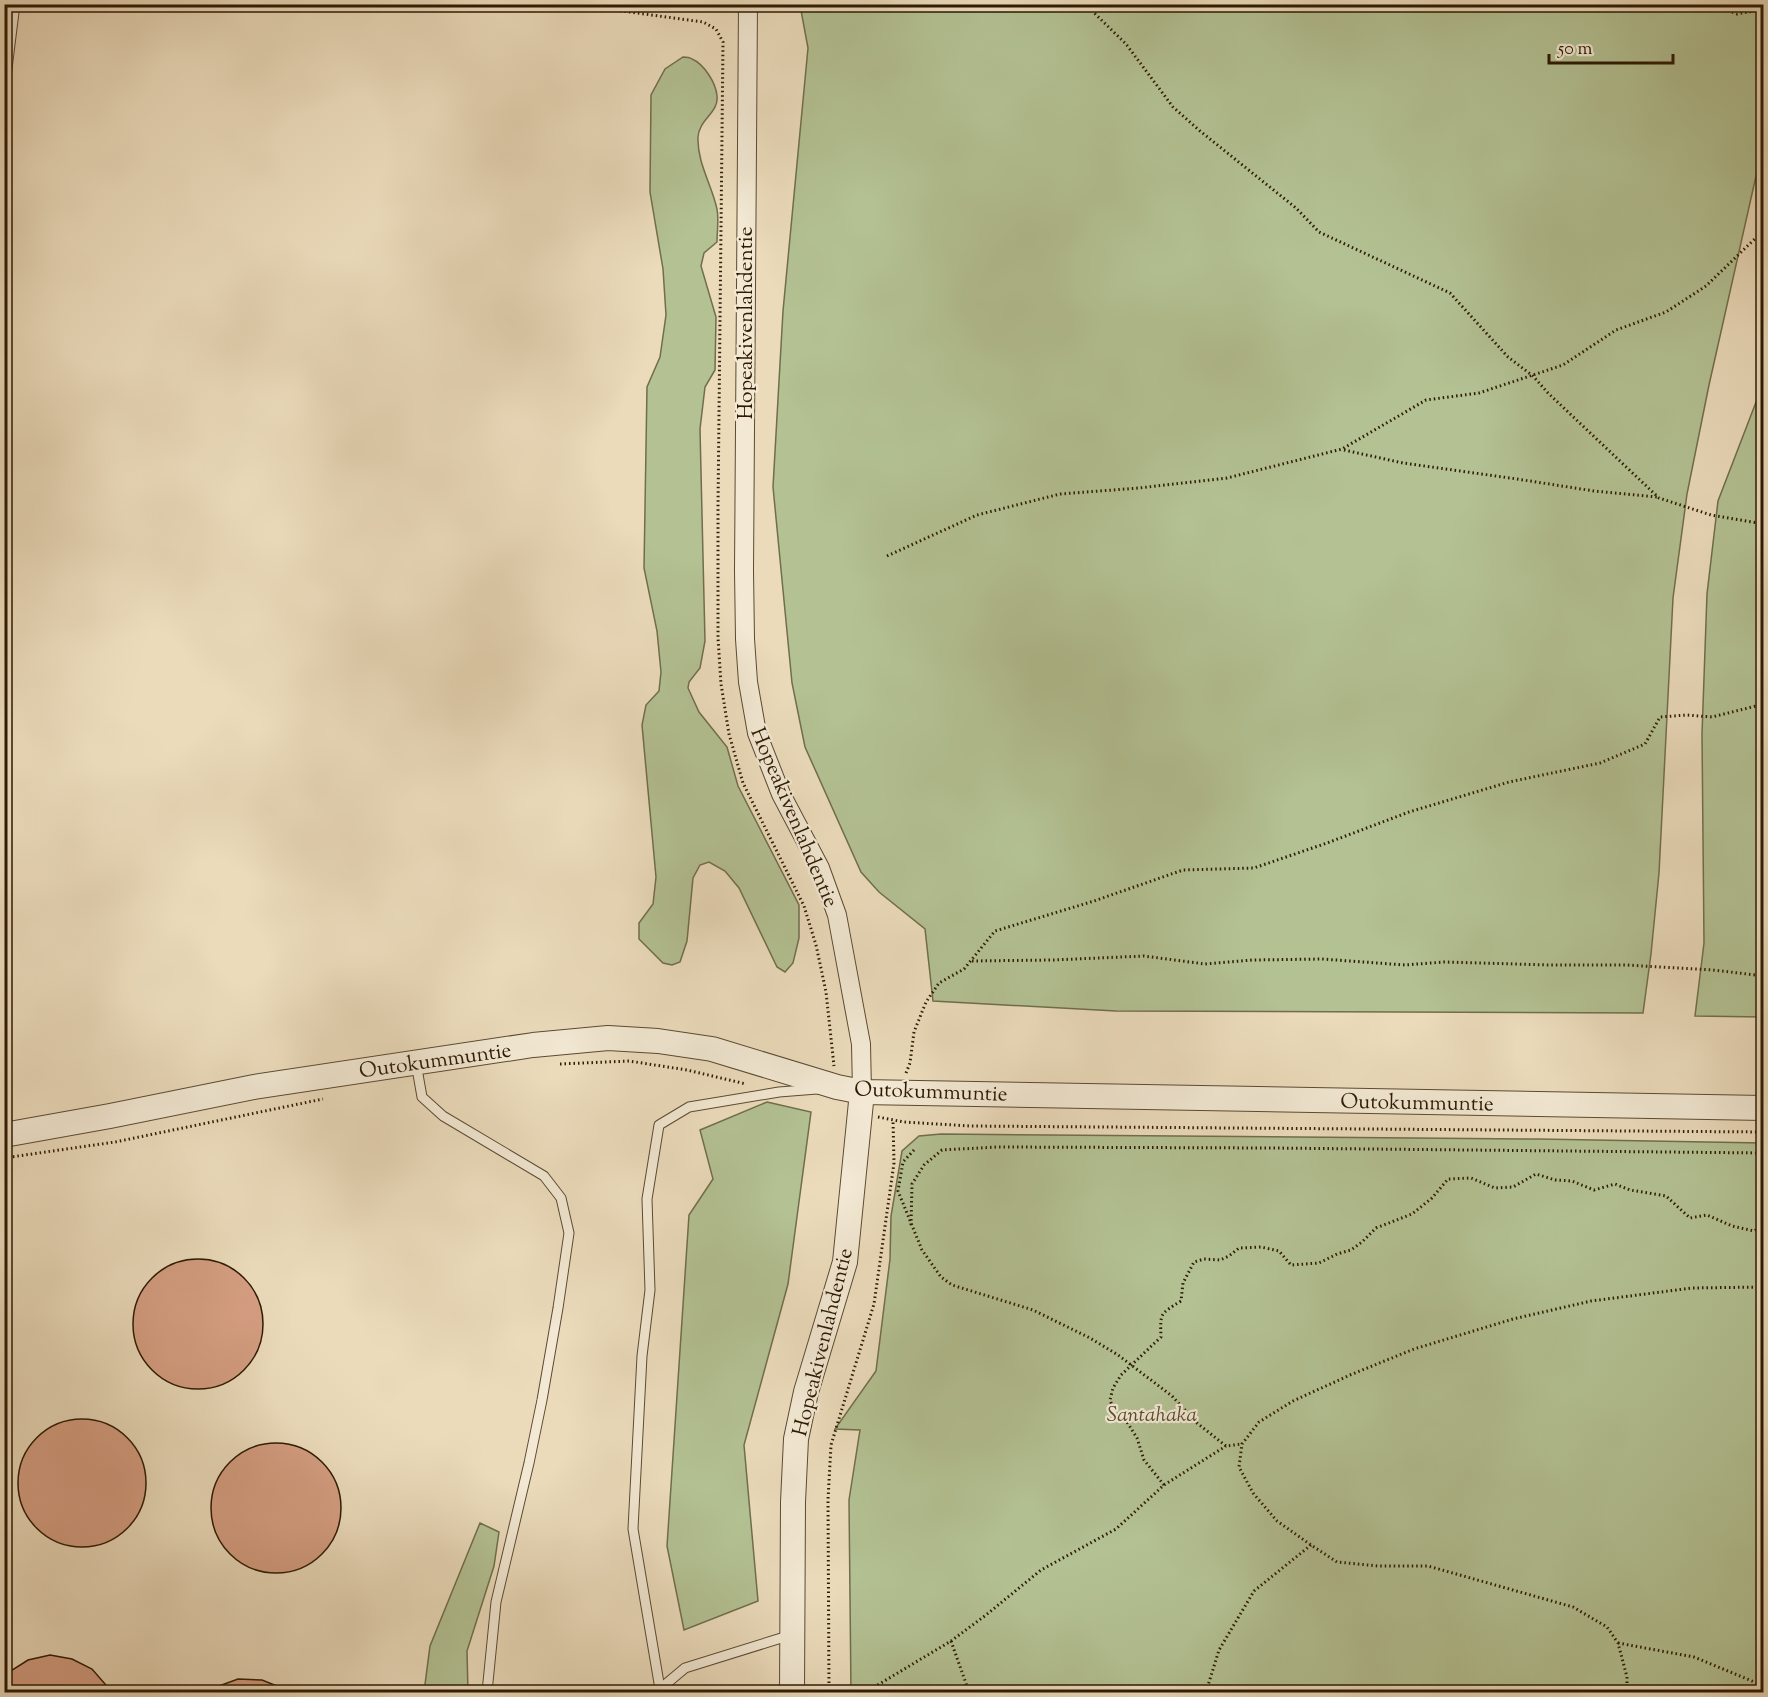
<svg xmlns="http://www.w3.org/2000/svg" width="1768" height="1697" viewBox="0 0 1768 1697" font-family="'Sorts Mill Goudy',serif">
<style>
.green{fill:#b3c193;stroke:#706e4c;stroke-width:1.5}
.building{fill:#d59e82;stroke:#2d1a04;stroke-width:1.5}
.lines{fill:none;stroke-linecap:round;stroke-linejoin:round}
.service-casing{stroke:#5c4a32;stroke-width:11}
.minor-casing{stroke:#5c4a32;stroke-width:20}
.tertiary-casing{stroke:#5c4a32;stroke-width:26}
.path{stroke:#2d1a04;stroke-width:3;stroke-dasharray:1.5 3;stroke-linecap:butt}
.service{stroke:#f2e8d3;stroke-width:9}
.minor{stroke:#f2e8d3;stroke-width:18}
.tertiary{stroke:#f2e8d3;stroke-width:24}
.labels{text-anchor:middle;stroke-width:4.5;stroke-linejoin:round;paint-order:stroke}
.street-label{font-size:21px;fill:#2d1a04;stroke:#f2e8d3}
.park-label{font-size:21px;font-style:italic;fill:#554c2f;stroke:#f2e8d3}
</style>
<rect width="100%" height="100%" fill="#ebdbbb"/>
<filter id="stains"><feTurbulence type="fractalNoise" baseFrequency=".00333" numOctaves="4"/><feColorMatrix values="0 0 0 0 .2 0 0 0 0 .09 0 0 0 0 .02 0 0 0 .5 -.17"/></filter>
<radialGradient id="worn" r=".72"><stop offset=".6" stop-color="#630" stop-opacity="0"/><stop offset="1" stop-color="#630" stop-opacity=".3"/></radialGradient>
<g class="green">
<polygon points="800,5 1763,5 1763,145 1709,385 1687,494 1673,598 1659,873 1651,954 1643,1013 1116,1011 933,1001 925,929 879,892 861,872 805,747 792,683 773,487 783,311 808,48"/>
<path d="M683,57C686,57 689,57 692,59C704,64 716,83 717,96C719,113 699,119 698,137C697,163 712,185 717,209C719,219 717,232 717,242L704,253L701,266L716,317L715,370L705,387L700,429L705,641L700,668L689,682L688,688L699,712L727,747L738,786L799,905V938L793,963L785,972L777,967L739,888L725,871L709,862L700,865L693,878L687,941L680,962L672,965L663,963L639,939V923L653,904L656,877L642,725L646,705L659,691L661,672L657,631L644,568L647,387L660,357L666,315L663,269L650,192L651,95L665,69Z"/>
<polygon points="1763,384 1763,1017 1695,1016 1704,943 1702,734 1707,594 1718,501"/>
<polygon points="767,1102 811,1112 788,1284 744,1445 758,1601 684,1630 667,1546 689,1215 713,1179 700,1130"/>
<polygon points="941,1134 1538,1139 1763,1143 1763,1692 851,1692 849,1500 860,1430 835,1429 876,1371 890,1259 891,1216 902,1151 919,1136"/>
<polygon points="480,1523 499,1532 494,1566 467,1651 468,1692 424,1692 430,1646"/>
</g>
<g class="building">
<circle cx="198" cy="1324" r="65"/>
<circle cx="82" cy="1483" r="64"/>
<circle cx="276" cy="1508" r="65"/>
<polygon points="50,1655 72,1659 92,1669 112,1692 4,1692 4,1677 9,1672 28,1660"/>
<polygon points="238,1679 262,1680 292,1692 206,1692 205,1691"/>
</g>
<g class="lines">
<g class="service-casing">
<g id="service">
<polyline points="4,93 15,4"/>
<polyline points="416,1063 422,1097 443,1116 544,1176 561,1198 569,1233 558,1308 542,1400 529,1463 496,1602 487,1692"/>
<polyline points="660,1689 633,1529 642,1356 650,1290 647,1199 659,1125 689,1107 779,1092 817,1089"/>
<polyline points="660,1692 660,1689 685,1668 791,1635"/>
</g>
</g>
<g class="minor-casing">
<polyline id="minor" points="748,4 744,571 745,639 748,682 757,733 781,794 820,868 837,915 861,1044 862,1092"/>
</g>
<g class="tertiary-casing">
<g id="tertiary">
<polyline points="4,1135 110,1116 254,1087 533,1045 608,1038 658,1041 712,1049 837,1087 862,1092 1764,1108"/>
<polyline points="792,1692 793,1502 796,1439 806,1392 845,1262 862,1092"/>
</g>
</g>
<g class="path">
<polyline points="571,4 703,22 716,29 723,42 718,507 718,638 721,684 729,734 743,783 804,906 816,945 826,992 834,1066"/>
<polyline points="1085,4 1126,44 1173,107 1200,131 1296,208 1319,232 1450,293 1508,357 1533,376 1548,393 1659,498 1711,515 1764,524"/>
<polyline points="1711,4 1737,14 1764,9"/>
<polyline points="1344,450 1403,463 1517,479 1594,491 1657,497"/>
<polyline points="887,556 977,515 1060,494 1139,488 1227,478 1342,449 1426,400 1479,393 1563,365 1616,330 1666,312 1706,286 1764,230"/>
<polyline points="972,961 1053,960 1144,956 1205,964 1253,960 1322,959 1405,965 1444,962 1551,965 1626,965 1713,970 1764,976"/>
<polyline points="560,1064 629,1061 687,1070 746,1084"/>
<polyline points="906,1073 910,1063 914,1032 926,1002 939,983 964,969 995,931 1094,901 1183,870 1254,868 1327,843 1409,812 1509,782 1600,763 1645,744 1660,717 1687,715 1712,717 1764,704"/>
<polyline points="878,1117 904,1122 970,1126 1764,1132"/>
<polyline points="914,1150 903,1162 898,1191 922,1250 941,1277 952,1285 1033,1310 1090,1338 1118,1355 1172,1396 1197,1423 1226,1446 1242,1444"/>
<polyline points="4,1158 115,1142 323,1099"/>
<polyline points="911,1225 912,1184 924,1165 942,1150 998,1147 1271,1148 1764,1153"/>
<path d="M1164,1485L1144,1460L1137,1438L1127,1422L1114,1411L1110,1400L1113,1388L1121,1375L1161,1337C1160,1313 1160,1314 1181,1301L1183,1283L1194,1262L1204,1259L1220,1260L1229,1256L1239,1248L1261,1247L1279,1251L1291,1265L1319,1263L1337,1254L1351,1250L1362,1242L1376,1228L1412,1214L1432,1198L1448,1179L1471,1178L1495,1188L1513,1187L1536,1174L1555,1180L1572,1181L1594,1190L1615,1184L1630,1190L1666,1196L1690,1218L1707,1215L1732,1226L1754,1231L1764,1225"/>
<polyline points="951,1641 969,1692"/>
<polyline points="1618,1643 1694,1657 1764,1686"/>
<polyline points="829,1692 828,1500 831,1445 874,1304 894,1163 893,1120"/>
<polyline points="866,1692 951,1641 986,1615 1041,1570 1116,1529 1164,1485 1226,1446"/>
<polyline points="1206,1692 1219,1650 1254,1591 1311,1545"/>
<polyline points="1627,1692 1627,1677 1618,1643 1607,1627 1573,1607 1428,1566 1378,1566 1337,1562 1311,1545 1277,1521 1253,1493 1239,1467 1242,1444 1259,1422 1293,1401 1350,1375 1414,1349 1513,1319 1591,1301 1692,1288 1764,1287"/>
</g>
<use href="#service" class="service"/>
<use href="#minor" class="minor"/>
<use href="#tertiary" class="tertiary"/>
</g>
<g class="labels">
<g class="street-label">
<text transform="translate(745 323) rotate(-90)" y="7">Hopeakivenlahdentie</text>
<text transform="translate(795 817) rotate(67)" y="7">Hopeakivenlahdentie</text>
<text transform="translate(435 1060) rotate(-8)" y="7">Outokummuntie</text>
<text transform="translate(931 1091) rotate(2)" y="7">Outokummuntie</text>
<text transform="translate(1417 1102) rotate(1)" y="7">Outokummuntie</text>
<text transform="translate(822 1342) rotate(-76)" y="7">Hopeakivenlahdentie</text>
</g>
<g class="park-label">
<text x="1152" y="1421">Santahaka</text>
</g>
</g>
<rect width="1768" height="1697" fill="none" stroke="#ebdbbb" stroke-width="24"/>
<rect x="6" y="6" width="1756" height="1685" fill="none" stroke="#2d1a04" stroke-width="3"/>
<rect x="12" y="12" width="1744" height="1673" fill="none" stroke="#2d1a04" stroke-width="1.5"/>
<path d="M1549 54v9h124v-9" fill="none" stroke="#2d1a04" stroke-width="3"/>
<text x="1558" y="54" font-size="18" fill="#2d1a04" stroke="#f2e8d3" stroke-width="4.5" paint-order="stroke">50 m</text>
<rect width="100%" height="100%" filter="url(#stains)"/>
<rect width="100%" height="100%" fill="url(#worn)"/>
</svg>
